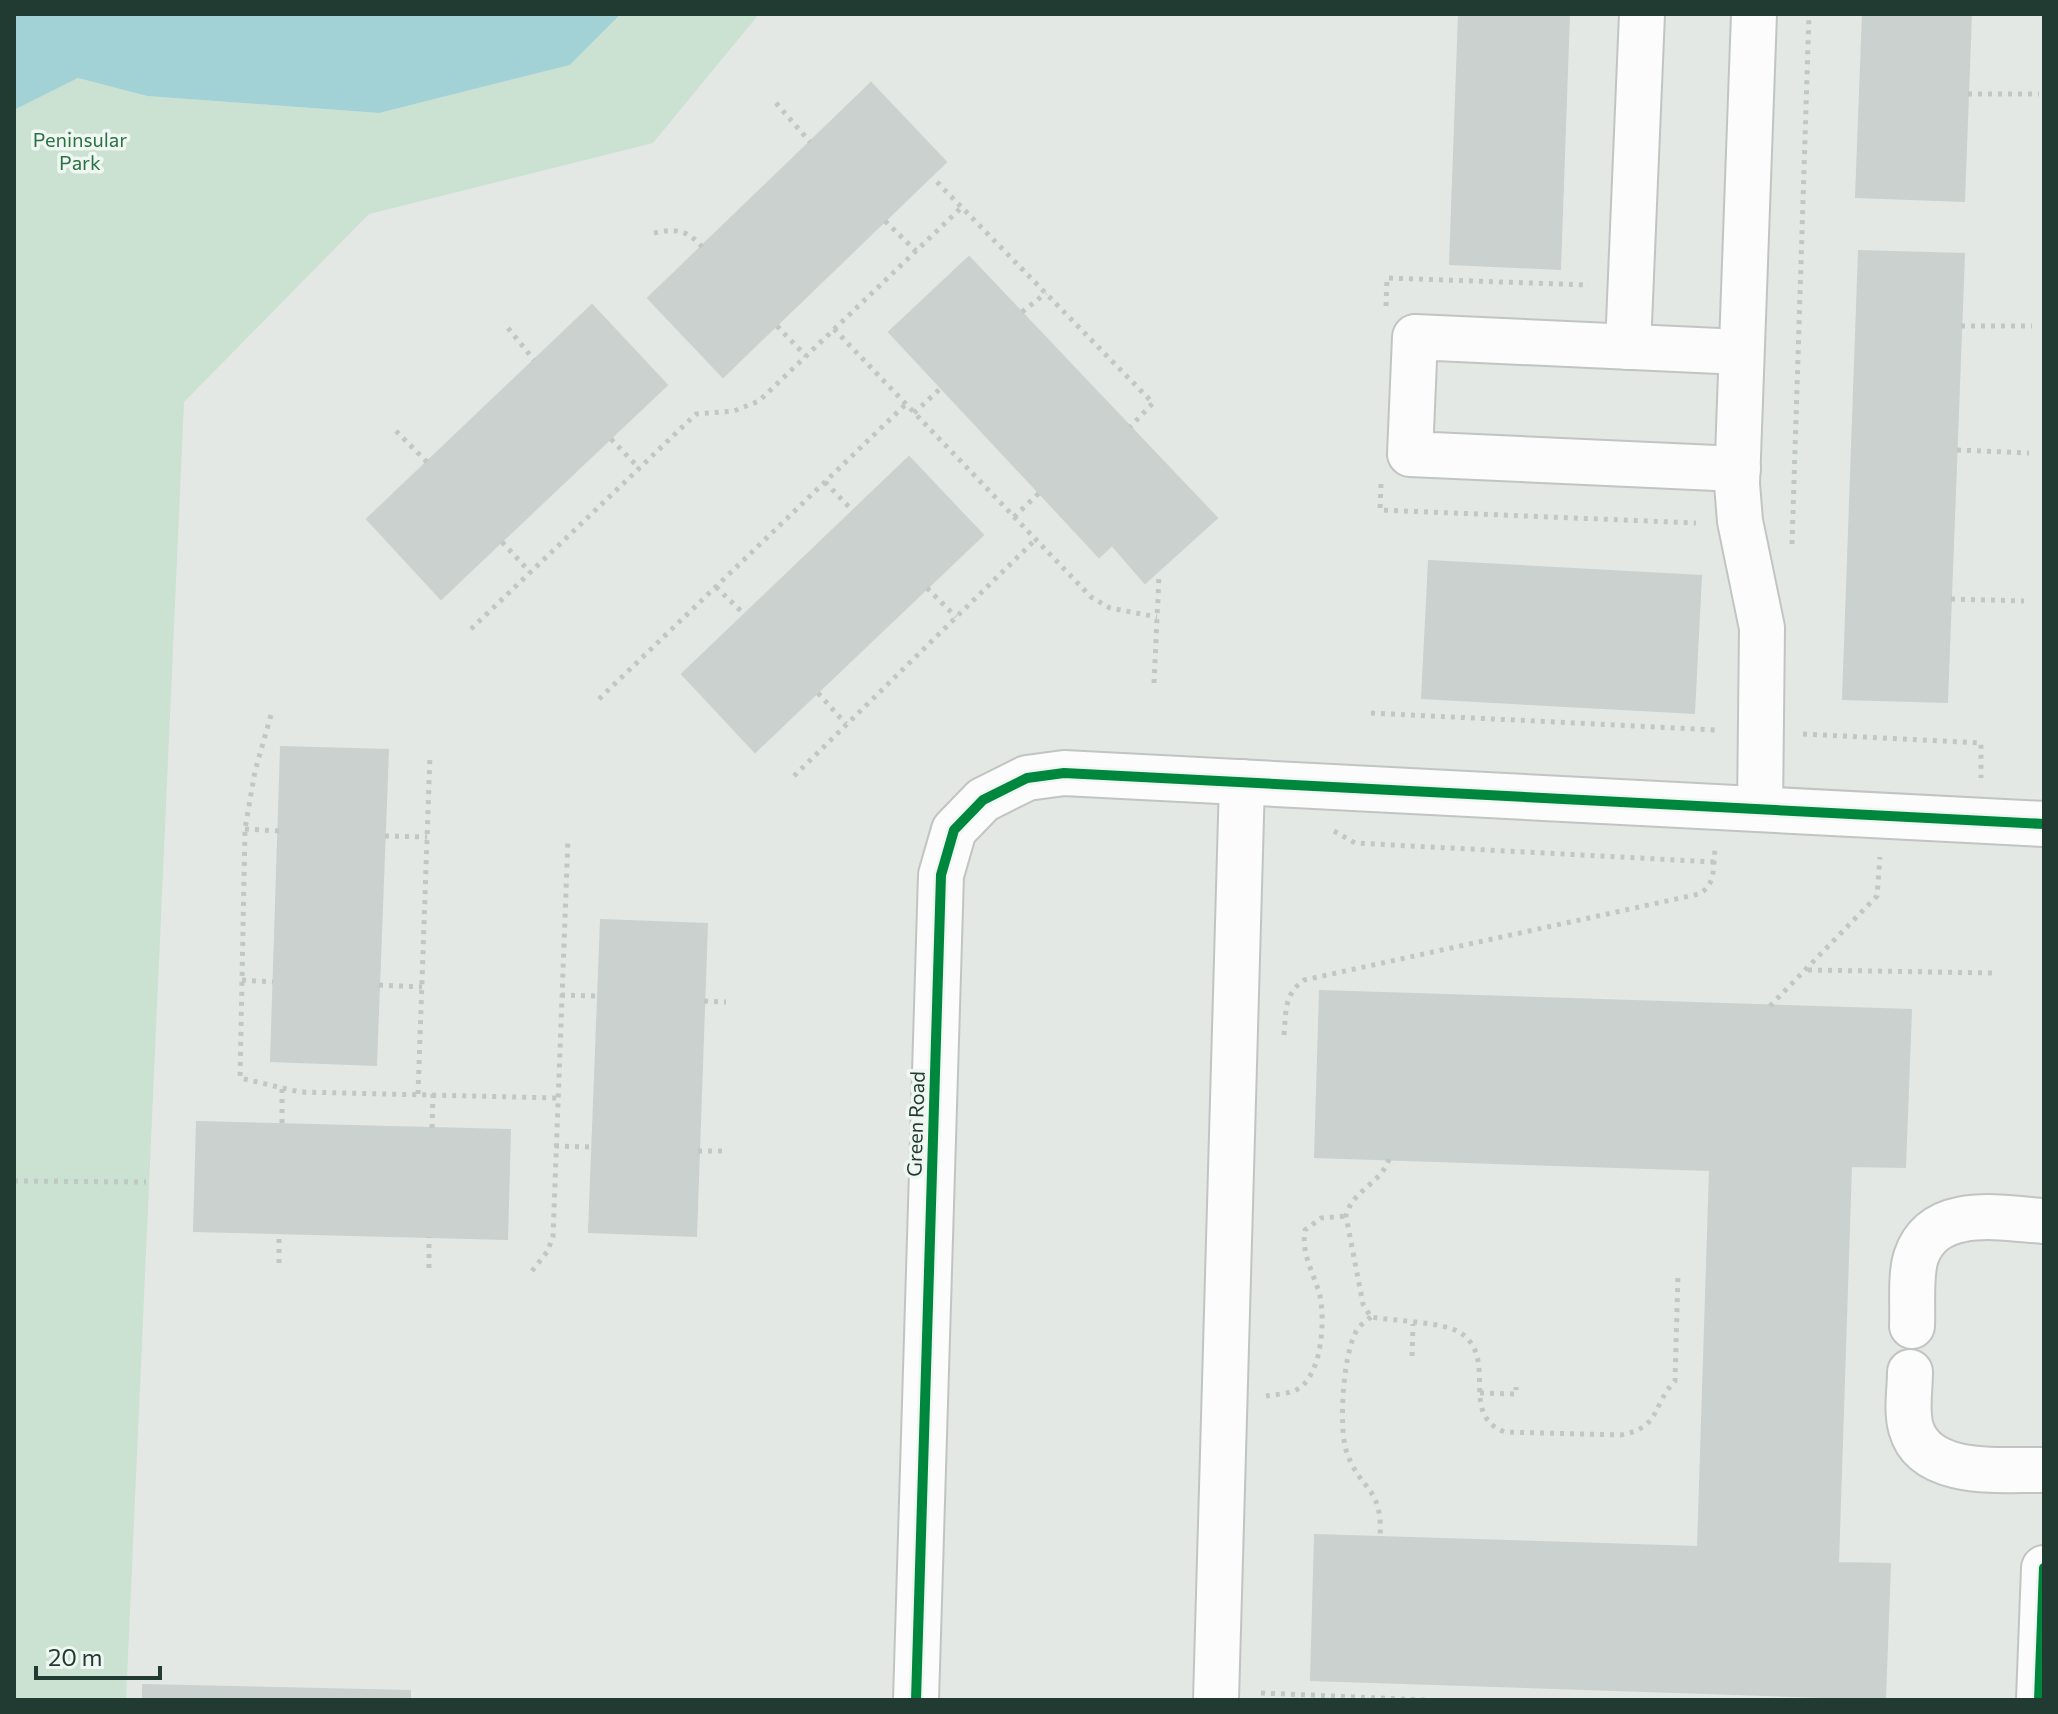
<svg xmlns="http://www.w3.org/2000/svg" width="2058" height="1714" viewBox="0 0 2058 1714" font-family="Commissioner,sans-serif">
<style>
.green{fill:#cbe1d1}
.water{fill:#a3d2d6}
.building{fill:#cbd1ce;stroke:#cbd1ce;stroke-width:2}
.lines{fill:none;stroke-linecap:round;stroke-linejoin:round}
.minor-casing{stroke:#c0c5c2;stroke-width:48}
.path{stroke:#c0c8c5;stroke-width:5;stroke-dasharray:4 6;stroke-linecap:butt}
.minor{stroke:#fbfcfb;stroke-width:44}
.cycleway-casing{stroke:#f0f7f3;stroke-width:15}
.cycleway{stroke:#00873e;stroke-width:10}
.labels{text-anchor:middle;stroke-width:7;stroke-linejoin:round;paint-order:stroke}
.park-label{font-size:20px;fill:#2b7243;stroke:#f0f7f3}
.street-label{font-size:20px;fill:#213b32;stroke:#f0f7f3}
</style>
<rect width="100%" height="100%" fill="#e3e8e5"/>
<polygon class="green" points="622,14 759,14 653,143 369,214 184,402 126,1700 14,1700 14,110 78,78 147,96 379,113 570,65"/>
<polygon class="water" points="14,14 621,14 570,65 379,113 147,96 78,78 14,110"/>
<g class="building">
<polygon points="1459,14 1569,14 1560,269 1450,264"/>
<polygon points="1863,14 1971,14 1964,201 1856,197"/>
<polygon points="871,83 946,162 723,377 648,298"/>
<polygon points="1859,251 1964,254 1947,702 1843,699"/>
<polygon points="969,257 1217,518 1145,583 1112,545 1099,557 889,332"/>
<polygon points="592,305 667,385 441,599 367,519"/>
<polygon points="909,457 983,535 755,752 682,674"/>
<polygon points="1429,561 1701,576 1694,713 1422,698"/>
<polygon points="281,747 388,750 376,1065 271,1061"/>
<polygon points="601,920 707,924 696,1236 589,1232"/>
<polygon points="1320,991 1911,1010 1905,1167 1851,1166 1838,1563 1890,1564 1885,1699 1311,1680 1315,1535 1698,1547 1710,1170 1315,1157"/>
<polygon points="197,1122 510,1130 507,1239 194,1231"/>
<polygon points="143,1685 410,1691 410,1700 143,1700"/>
</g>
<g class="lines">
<g class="minor-casing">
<g id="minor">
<polyline points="1754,14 1737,484 1740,521 1762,628 1760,809"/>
<polyline points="1628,347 1642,14"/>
<polyline points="1738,469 1410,454 1415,337 1741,352"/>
<path d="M1912,1326C1913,1305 1910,1276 1916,1257C1934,1204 2001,1218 2044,1221"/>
<path d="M1910,1372C1910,1390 1906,1411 1911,1428C1925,1479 2005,1469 2044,1470"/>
<polyline points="916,1700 941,875 954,830 983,800 1027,778 1064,773 2044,824"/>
<polyline points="1216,1700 1242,782"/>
<polyline points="2039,1700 2044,1568"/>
</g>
</g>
<g class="path">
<polyline points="1968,94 2039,94"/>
<polyline points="776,103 810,142"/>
<polyline points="937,182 1153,403 1130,427"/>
<polyline points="885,221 916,251"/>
<path d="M654,233C675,228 688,230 702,247"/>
<polyline points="1386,306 1387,278 1589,285"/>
<polyline points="1022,312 1046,293"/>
<polyline points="777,326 806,356"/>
<polyline points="1961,326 2032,326"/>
<polyline points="508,328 534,360"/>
<polyline points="834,329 1091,597 1110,608 1157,617"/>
<polyline points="914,413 941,388"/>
<polyline points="396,431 427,462"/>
<polyline points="611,439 639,468"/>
<polyline points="1957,450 2029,453"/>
<polyline points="825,482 852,510"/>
<polyline points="1381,484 1380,510 1696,523"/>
<polyline points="1014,517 1039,493"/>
<polyline points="502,542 530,572"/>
<polyline points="1792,544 1809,14"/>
<polyline points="716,587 744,614"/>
<polyline points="927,588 956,617"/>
<polyline points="1951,599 2024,601"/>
<polyline points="471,629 696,414 734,411 759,401 963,206"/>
<polyline points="1154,683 1159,576"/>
<polyline points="818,693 846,724"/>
<polyline points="599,699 906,404"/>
<polyline points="1371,713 1717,730"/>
<polyline points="271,715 255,771 245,829 240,1078 300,1092 557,1098"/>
<polyline points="1803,734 1981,743 1981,778"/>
<polyline points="794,776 1036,539"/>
<polyline points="245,829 279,831"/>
<polyline points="1334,831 1355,843 1714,862"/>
<polyline points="385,836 427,837"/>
<polyline points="1808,970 1995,973"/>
<polyline points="242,980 273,982"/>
<polyline points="379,985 422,987"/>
<polyline points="561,995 598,996"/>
<polyline points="704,1001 726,1002"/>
<polyline points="1770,1006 1877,896 1880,857"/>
<path d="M1284,1035C1286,1012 1284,994 1304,980L1699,894C1716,885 1713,867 1715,849"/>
<polyline points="282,1089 282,1124"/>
<polyline points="418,1094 430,755"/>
<polyline points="432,1128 433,1094"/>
<polyline points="555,1146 592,1147"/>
<polyline points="698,1151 722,1151"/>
<path d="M1389,1159C1381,1184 1352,1190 1346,1216L1363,1304L1371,1317C1394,1321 1445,1322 1461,1333C1499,1360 1458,1415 1505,1432L1621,1435C1662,1427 1651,1406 1675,1381L1678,1274"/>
<polyline points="14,1181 146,1182"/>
<polyline points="279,1263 279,1233"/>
<polyline points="429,1268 429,1237"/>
<polyline points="532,1271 547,1252 553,1237 568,838"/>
<path d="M1371,1317C1366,1321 1360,1325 1357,1330C1343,1352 1338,1429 1347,1453C1361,1492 1383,1486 1380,1537"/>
<polyline points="1412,1356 1413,1324"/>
<polyline points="1480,1393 1516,1394 1516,1387"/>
<path d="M1266,1396C1278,1394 1293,1394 1302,1386C1322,1368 1325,1321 1320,1296C1314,1273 1301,1255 1305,1230L1321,1218L1346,1216"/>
<polyline points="1261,1693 1426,1700"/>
</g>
<use href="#minor" class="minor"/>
<g class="cycleway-casing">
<g id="cycleway">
<polyline points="916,1700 941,875 954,830 983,800 1027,778 1064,773 2044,824"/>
<polyline points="2039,1700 2044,1568"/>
</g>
</g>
<use href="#cycleway" class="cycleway"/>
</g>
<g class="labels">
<g class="park-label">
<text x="80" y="147">Peninsular<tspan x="80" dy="23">Park</tspan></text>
</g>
<g class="street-label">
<text transform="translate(916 1124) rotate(-88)" y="7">Green Road</text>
</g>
</g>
<rect width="2058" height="1714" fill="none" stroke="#213b32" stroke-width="32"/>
<path d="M36 1666v12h124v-12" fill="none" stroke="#213b32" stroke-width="4"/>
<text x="48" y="1666" font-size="24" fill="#213b32" stroke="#f0f7f3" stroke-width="6" paint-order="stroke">20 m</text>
</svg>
